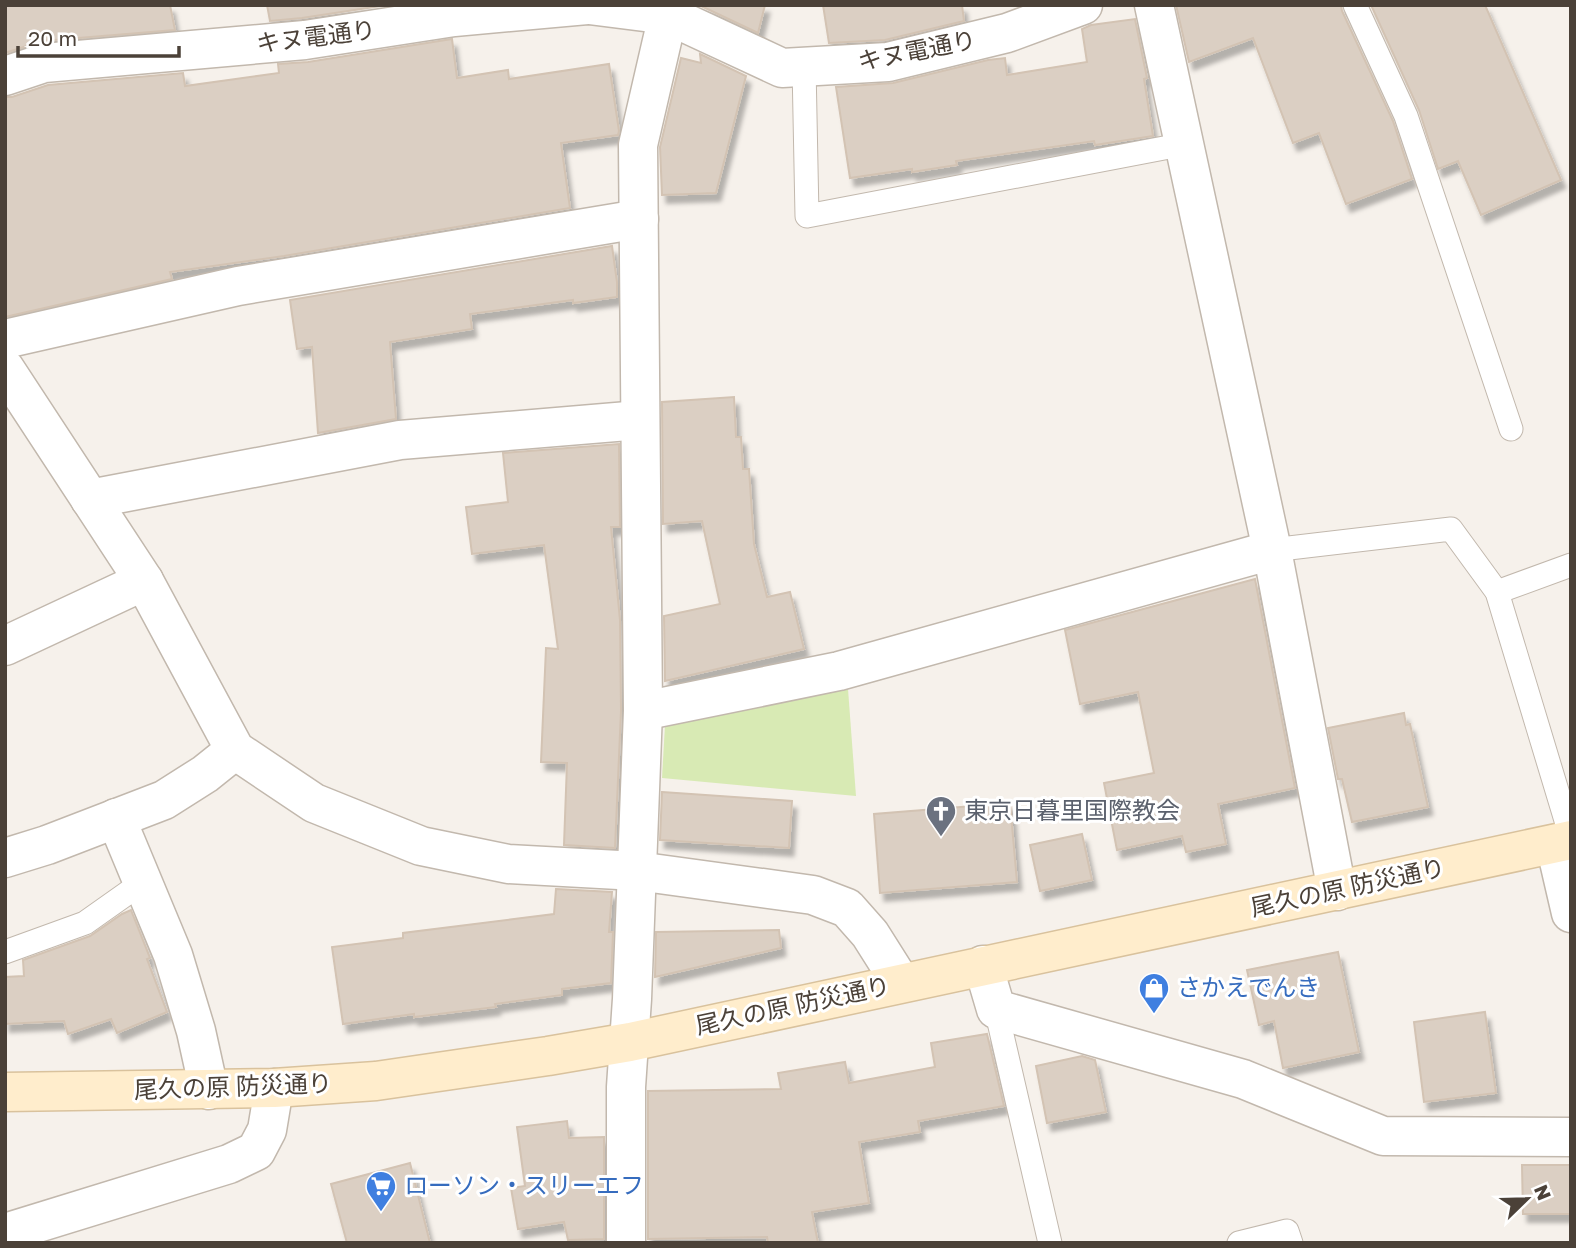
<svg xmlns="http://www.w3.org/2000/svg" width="1576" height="1248" viewBox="0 0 1576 1248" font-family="'Golos Text','Noto Sans JP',sans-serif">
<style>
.green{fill:#d8eab4}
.building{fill:#dbcfc3;stroke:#d3c3b3;stroke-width:2;filter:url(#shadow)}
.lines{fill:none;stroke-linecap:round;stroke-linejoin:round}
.lane-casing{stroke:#c2b8ad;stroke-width:25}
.street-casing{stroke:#c2b8ad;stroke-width:41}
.secondary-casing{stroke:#d9c29d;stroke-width:41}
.lane{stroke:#fff;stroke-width:23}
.street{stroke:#fff;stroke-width:38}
.secondary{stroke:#ffedcc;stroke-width:38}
.labels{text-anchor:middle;stroke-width:6;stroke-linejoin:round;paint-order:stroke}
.street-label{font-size:24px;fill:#4b4138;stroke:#fff}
.worship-label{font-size:24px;fill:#5b616d;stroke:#fff;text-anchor:start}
.shop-label{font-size:24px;fill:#366cbe;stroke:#fff;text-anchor:start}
</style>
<defs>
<filter id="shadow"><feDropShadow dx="4.5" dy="8" stdDeviation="2" flood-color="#0004"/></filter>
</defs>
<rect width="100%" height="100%" fill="#f6f1eb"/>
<polygon class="green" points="848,689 856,796 662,778 665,725"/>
<g class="building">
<polygon points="5,5 170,5 175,30 42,41 5,53"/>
<polygon points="267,5 387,5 302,18 270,21"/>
<polygon points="699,5 765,5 758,33"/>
<polygon points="823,5 962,5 964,21 885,40 829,43"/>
<polygon points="1176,5 1341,5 1342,11 1393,121 1412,179 1346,204 1319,133 1293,143 1253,38 1189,62"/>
<polygon points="1371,5 1485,5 1561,180 1481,215 1458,161 1438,169 1419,110"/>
<polygon points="1135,19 1147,78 1144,79 1153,136 1095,145 1094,141 956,161 957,165 912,172 912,169 850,178 836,87 893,83 988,60 1005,58 1007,75 1087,62 1082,29 1091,25"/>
<polygon points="452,39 457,78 508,70 509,79 609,64 619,131 618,135 561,143 570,208 284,256 170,272 172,279 5,317 5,97 12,97 48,85 183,73 185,86 279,73 278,64 308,62"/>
<polygon points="700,54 746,76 716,193 662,195 660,147 681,58 701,63"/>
<polygon points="612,246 617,282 617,297 573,303 573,300 470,314 472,329 390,342 396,419 318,433 312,347 297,349 290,300"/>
<polygon points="734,397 736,437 741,437 743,469 749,469 754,544 767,597 790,592 804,649 665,681 664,616 720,604 702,521 663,524 662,402"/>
<polygon points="619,444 620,527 611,527 620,620 621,711 615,848 564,845 567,763 541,762 546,648 558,649 544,545 472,554 466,507 508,502 503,453"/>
<polygon points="1255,579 1295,788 1218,804 1226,844 1186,852 1182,836 1117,850 1104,783 1154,773 1138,692 1080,704 1065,630"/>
<polygon points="1404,713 1406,725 1410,724 1428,807 1352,822 1342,779 1338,779 1328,728"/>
<polygon points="662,792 792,801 789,848 660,840"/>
<polygon points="1010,803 1017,882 880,893 874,814"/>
<polygon points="1082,834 1092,880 1040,891 1030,845"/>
<polygon points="556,889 612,892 609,932 613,932 611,983 562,989 562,995 495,1004 496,1007 414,1017 414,1014 343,1024 332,947 403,938 403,933 554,914"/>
<polygon points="131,910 150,958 147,959 167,1012 117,1033 111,1019 68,1034 64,1021 5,1024 5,977 24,976 23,960 90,936 122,914"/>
<polygon points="779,930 781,948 655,977 656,932"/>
<polygon points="1338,952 1359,1052 1283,1068 1274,1021 1259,1025 1247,970"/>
<polygon points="1485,1012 1496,1093 1424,1102 1414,1022"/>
<polygon points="987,1034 1004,1106 918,1121 920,1132 859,1142 869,1203 812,1212 818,1243 768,1243 767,1237 648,1239 648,1091 781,1089 778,1073 845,1062 849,1083 935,1067 931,1043"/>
<polygon points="1082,1056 1095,1060 1106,1112 1047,1123 1036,1066"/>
<polygon points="567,1121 569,1138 604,1137 604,1239 568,1240 564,1222 518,1229 511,1188 525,1186 517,1127"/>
<polygon points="410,1163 430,1243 347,1243 331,1184"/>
<polygon points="1522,1165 1571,1165 1571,1214 1523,1214"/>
</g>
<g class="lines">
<g class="lane-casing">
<g id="lane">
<polyline points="1355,5 1406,116 1511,429"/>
<polyline points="804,66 807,216 1185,144"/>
<polyline points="1272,550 1451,529 1497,592 1571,837"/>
<polyline points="1497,592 1571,565"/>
<polyline points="5,952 85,923 143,882"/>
<polyline points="996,1009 1050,1243"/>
<polyline points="1239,1243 1287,1231 1291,1243"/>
</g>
</g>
<g class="street-casing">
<g id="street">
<polyline points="589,5 668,15 782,68 888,62 1007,33 1083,5"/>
<polyline points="1154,5 1272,550 1337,891"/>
<polyline points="5,76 44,63 305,40 454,17 587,5"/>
<polyline points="5,339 238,286 639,219"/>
<polyline points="5,369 144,581 235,750 314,803 421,846 508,864 637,871 813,895 847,908 870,934 901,983"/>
<polyline points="90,499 400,440 640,420"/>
<polyline points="5,646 144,581"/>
<polyline points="643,711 839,671 1272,550"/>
<polyline points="116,818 173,955 196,1031 209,1090"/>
<polyline points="1555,844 1571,913"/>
<polyline points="5,858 47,845 164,800 205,774 235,750"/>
<polyline points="983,965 996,1009 1243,1079 1383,1136 1571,1137"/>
<polyline points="5,1233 229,1164 256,1151 267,1130 274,1088"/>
<polyline points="626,1243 626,1087 632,999 643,711 638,145 668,15 669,5"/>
</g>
</g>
<g class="secondary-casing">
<polyline id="secondary" points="5,1092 274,1088 376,1081 548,1056 630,1042 1571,840"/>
</g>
<use href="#lane" class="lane"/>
<use href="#street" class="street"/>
<use href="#secondary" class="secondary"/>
</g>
<defs>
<g id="church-pin" transform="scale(1.575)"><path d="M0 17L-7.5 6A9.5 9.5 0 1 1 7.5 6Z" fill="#6b7280" stroke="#fff"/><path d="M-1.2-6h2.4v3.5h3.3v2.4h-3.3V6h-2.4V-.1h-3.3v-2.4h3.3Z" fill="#fff"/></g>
<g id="shop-pin" transform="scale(1.575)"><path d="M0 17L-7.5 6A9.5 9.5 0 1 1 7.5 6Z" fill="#3f7fe0" stroke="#fff"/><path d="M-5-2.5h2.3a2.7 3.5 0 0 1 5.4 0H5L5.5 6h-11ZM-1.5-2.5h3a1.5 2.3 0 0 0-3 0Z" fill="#fff"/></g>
<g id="supermarket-pin" transform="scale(1.575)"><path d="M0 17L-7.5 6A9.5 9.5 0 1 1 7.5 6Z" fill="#3f7fe0" stroke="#fff"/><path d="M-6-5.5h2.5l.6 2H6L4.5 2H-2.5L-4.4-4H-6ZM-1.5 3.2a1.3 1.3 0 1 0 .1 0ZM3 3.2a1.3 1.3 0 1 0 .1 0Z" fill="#fff"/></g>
</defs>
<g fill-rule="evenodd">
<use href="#church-pin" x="941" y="811"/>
<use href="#shop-pin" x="1154" y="988"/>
<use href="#supermarket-pin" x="381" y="1186"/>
</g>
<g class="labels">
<g class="street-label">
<text transform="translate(316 37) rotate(-7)" y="8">キヌ電通り</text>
<text transform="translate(917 51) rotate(-11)" y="8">キヌ電通り</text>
<text transform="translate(1348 888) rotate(-12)" y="8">尾久の原 防災通り</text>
<text transform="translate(793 1006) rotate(-12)" y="8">尾久の原 防災通り</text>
<text transform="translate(233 1087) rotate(-2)" y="8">尾久の原 防災通り</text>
</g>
<g class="worship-label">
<text x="964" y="819">東京日暮里国際教会</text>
</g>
<g class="shop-label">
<text x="1177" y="996">さかえでんき</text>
<text x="404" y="1194">ローソン・スリーエフ</text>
</g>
</g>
<rect width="1576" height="1248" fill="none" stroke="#4b4138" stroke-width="14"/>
<g transform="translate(1527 1199) rotate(67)" stroke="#ffffff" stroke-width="5" paint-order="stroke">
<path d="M0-5L12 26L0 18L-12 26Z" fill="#4b4138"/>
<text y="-10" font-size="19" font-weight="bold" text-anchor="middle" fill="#4b4138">N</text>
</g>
<path d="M18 46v10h161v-10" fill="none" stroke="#4b4138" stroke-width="3.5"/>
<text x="28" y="46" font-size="21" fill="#4b4138" stroke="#ffffff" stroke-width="5" paint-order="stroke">20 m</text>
</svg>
